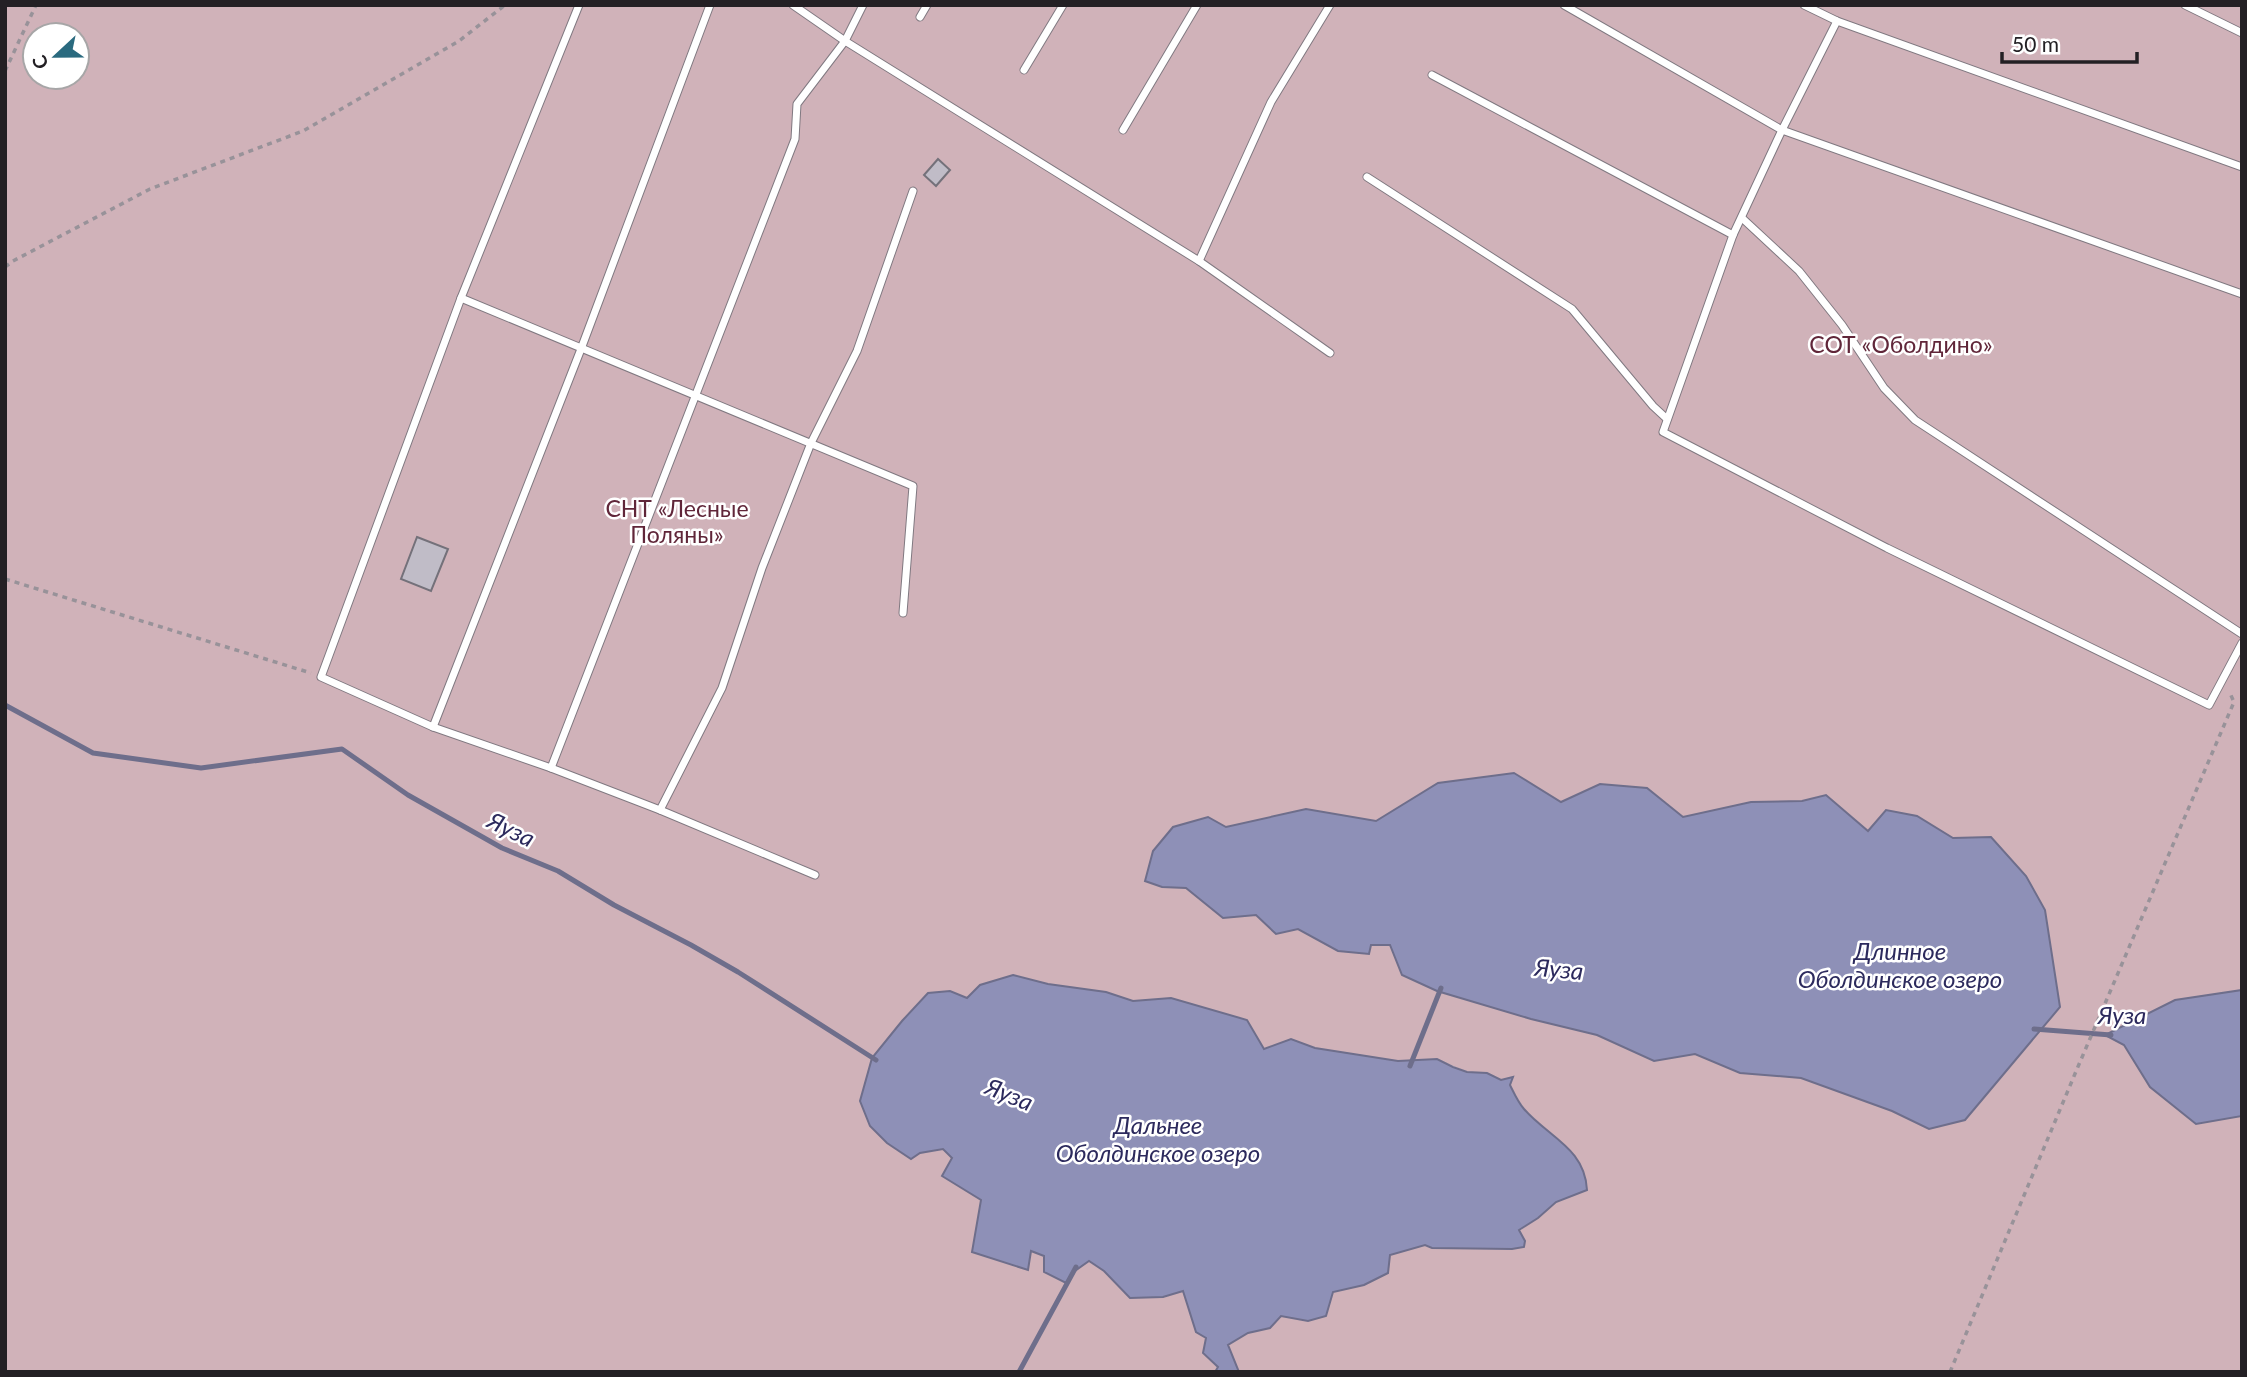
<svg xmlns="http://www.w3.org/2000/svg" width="2247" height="1377" viewBox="0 0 2247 1377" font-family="Lato,sans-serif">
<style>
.green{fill:#d0b2b9;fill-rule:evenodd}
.water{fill:#8e90b7;stroke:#6e6e8b;stroke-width:2}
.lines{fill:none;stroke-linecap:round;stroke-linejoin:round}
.stream{stroke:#6e6e8b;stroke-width:5}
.building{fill:#c0bcc7;stroke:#74717a;stroke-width:2}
.service-casing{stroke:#807981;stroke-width:9}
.path{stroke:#989299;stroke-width:3.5;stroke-dasharray:5 5;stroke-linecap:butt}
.service{stroke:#fff;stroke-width:7}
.labels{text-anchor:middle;stroke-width:5;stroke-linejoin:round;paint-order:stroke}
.park-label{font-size:23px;fill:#602639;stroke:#fff}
.water-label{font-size:24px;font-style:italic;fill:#2c2a5d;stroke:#fff}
</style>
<rect width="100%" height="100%" fill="#f2eaf3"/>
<path class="green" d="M5,5H2242V990L2175,1000L2124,1045L2150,1087L2196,1124L2242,1116V1372H1239L1228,1345L1248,1333L1270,1328L1281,1316L1308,1321L1333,1292L1364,1285L1390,1255L1426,1245L1432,1248L1512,1249L1519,1231L1538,1218L1556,1202L1587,1190L1548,1131L1524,1109L1510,1085L1513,1078L1501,1080L1487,1073L1467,1072L1437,1059L1398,1061L1315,1048L1291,1039L1264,1050L1171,998L1133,1001L1106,992L1048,984L1013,975L980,985L967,998L950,991L928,993L902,1021L872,1058L920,1153L943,1149L952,1158L942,1176L981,1200L972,1252L1028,1270L1030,1251L1044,1256L1072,1273L1088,1261L1104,1271L1130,1298L1163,1297L1183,1290L1196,1331L1206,1337L1218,1367L1215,1372H5ZM35,35H77V77H35ZM1514,773L1561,802L1600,784L1647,788L1682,817L1751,802L1802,801L1826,795L1868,831L1917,816L1953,838L2045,910L2060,1006L1965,1120L1929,1129L1892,1111L1801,1078L1740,1073L1695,1054L1654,1061L1597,1035L1531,1019L1437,991L1402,975L1390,945H1371L1368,954L1338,951L1298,929L1276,934L1256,915L1223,918L1186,888L1226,827L1306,809L1376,821L1438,783Z"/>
<g class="water">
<polygon points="1514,773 1561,802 1600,784 1647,788 1683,817 1751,802 1802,801 1826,795 1868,831 1886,810 1917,816 1953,838 1991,837 2026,876 2045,910 2060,1007 1965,1120 1929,1129 1892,1111 1801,1078 1740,1073 1695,1054 1654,1061 1597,1035 1531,1019 1437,991 1402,975 1390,945 1371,945 1369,954 1338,951 1298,929 1276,934 1256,915 1223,918 1186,888 1162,887 1145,881 1153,851 1173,827 1208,817 1226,827 1306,809 1376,821 1438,783"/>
<path d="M1013,975L1048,984L1106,992L1133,1001L1171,998L1247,1020L1264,1049L1291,1039L1315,1048L1398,1061L1437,1059L1453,1067L1467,1072L1487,1073L1501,1080L1513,1077L1510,1085C1514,1093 1518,1102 1524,1109C1548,1137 1585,1148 1587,1190L1556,1202L1538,1218L1519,1230L1525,1241L1524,1247L1512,1249L1432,1248L1425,1245L1390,1255L1388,1273L1364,1285L1333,1292L1326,1316L1308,1321L1281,1316L1270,1328L1248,1333L1228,1345L1239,1372H1215L1218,1367L1203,1353L1206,1338L1196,1332L1183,1291L1163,1297L1130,1298L1104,1271L1089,1261L1072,1273L1066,1283L1044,1272V1256L1031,1251L1028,1270L972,1252L981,1200L942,1176L952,1158L943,1149L920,1153L911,1159L887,1143L870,1126L860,1101L872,1058L902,1021L928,993L950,991L967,998L980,985Z"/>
<polygon points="2242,990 2242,1116 2196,1124 2150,1087 2124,1045 2105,1035 2175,1000"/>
</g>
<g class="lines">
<g class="stream">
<polyline points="5,705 93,753 201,768 342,749 408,795 502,848 558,871 614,905 691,945 738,972 876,1060"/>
<polyline points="2034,1029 2111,1035"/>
<polyline points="1410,1066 1441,988"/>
<polyline points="1019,1372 1076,1267"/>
</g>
</g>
<g class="building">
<polygon points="938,159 950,170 936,186 924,175"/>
<polygon points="417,537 448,549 431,591 401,579"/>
</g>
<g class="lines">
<g class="service-casing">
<g id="service">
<polyline points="579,5 461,298 321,677 433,727 551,768 660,810 815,875"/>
<polyline points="793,5 845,41 1199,261 1330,353"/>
<polyline points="1564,5 1782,130 2242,294"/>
<polyline points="1804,5 1837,21 2242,167"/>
<polyline points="2185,5 2242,33"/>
<polyline points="920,17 927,5"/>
<polyline points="1837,21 1782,130 1733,235 1663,432 1887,548 2209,705 2242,643"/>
<polyline points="1024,70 1063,5"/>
<polyline points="1432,75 1733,235"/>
<polyline points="1123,130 1197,5"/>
<polyline points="1367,177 1572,309 1653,406 1667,419"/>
<polyline points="1742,218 1799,271 1842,325 1884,388 1915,420 2242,634"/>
<polyline points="1199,261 1271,102 1330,5"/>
<polyline points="461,298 913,486 903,613"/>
<polyline points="433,727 581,349 710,5"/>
<polyline points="551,768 795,139 797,104 845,41 863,5"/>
<polyline points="660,810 722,688 762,568 811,443 857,351 913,191"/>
</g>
</g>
<g class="path">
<polyline points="5,71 36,5"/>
<polyline points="5,267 13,261 150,189 303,131 459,41 505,5"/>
<polyline points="5,579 311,673"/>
<polyline points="1950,1372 2077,1069 2234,702 2229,691"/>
</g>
<use href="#service" class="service"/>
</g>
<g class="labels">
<g class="park-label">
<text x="1901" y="353">СОТ «Оболдино»</text>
<text x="677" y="517">СНТ «Лесные<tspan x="677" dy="26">Поляны»</tspan></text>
</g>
<g class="water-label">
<text transform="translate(511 830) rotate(26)" y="8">Яуза</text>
<text x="1900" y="960">Длинное<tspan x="1900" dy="28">Оболдинское озеро</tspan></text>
<text transform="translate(1559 970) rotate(5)" y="8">Яуза</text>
<text x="2122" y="1024">Яуза</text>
<text transform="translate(1009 1095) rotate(22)" y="8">Яуза</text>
<text x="1158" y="1134">Дальнее<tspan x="1158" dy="28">Оболдинское озеро</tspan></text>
</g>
</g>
<rect width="2247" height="1377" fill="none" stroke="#232024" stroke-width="14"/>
<g transform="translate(56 56) rotate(248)"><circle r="33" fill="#ffffff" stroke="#a7a6a7" stroke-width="2"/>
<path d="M0-5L12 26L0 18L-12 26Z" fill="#2a6a7f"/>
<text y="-10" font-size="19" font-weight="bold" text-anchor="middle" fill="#232024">С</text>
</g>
<path d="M2002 52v10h135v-10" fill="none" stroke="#232024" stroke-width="3.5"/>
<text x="2012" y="52" font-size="21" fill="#232024" stroke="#ffffff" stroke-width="5" paint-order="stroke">50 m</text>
</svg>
